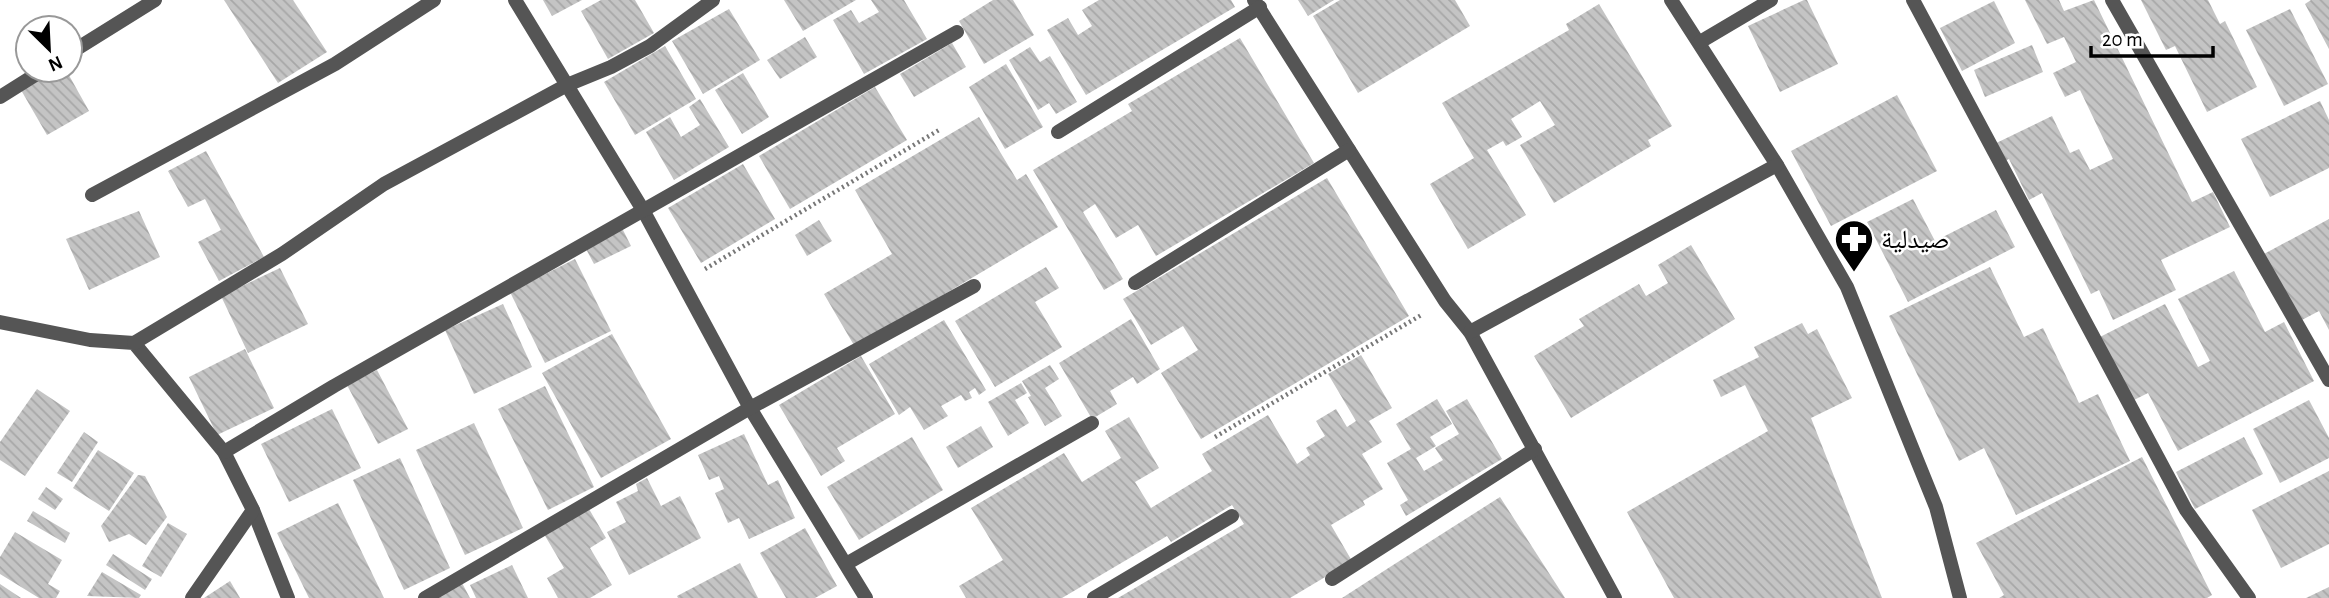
<svg xmlns="http://www.w3.org/2000/svg" width="2329" height="598" viewBox="0 0 2329 598" font-family="'Alegreya Sans','Noto Naskh Arabic',sans-serif">
<style>
.building{fill:url(#building-back-hatch)}
.lines{fill:none;stroke-linecap:round;stroke-linejoin:round}
.path{stroke:#777;stroke-width:4.5;stroke-dasharray:2 3.5;stroke-linecap:butt}
.minor{stroke:#555;stroke-width:14}
.labels{text-anchor:middle;stroke-width:5;stroke-linejoin:round;paint-order:stroke}
.poi-label{font-size:26px;fill:#000;stroke:#fff;text-anchor:start}
</style>
<defs>
<pattern id="building-back-hatch" width="6" height="6" patternUnits="userSpaceOnUse" patternTransform="scale(1.75)"><rect width="6" height="6" fill="#c4c4c4"/><path d="M-1 5l2 2M0 0l6 6M5-1l2 2" fill="none" stroke="#a7a7a7"/></pattern>
</defs>
<rect width="100%" height="100%" fill="#fff"/>
<g class="building">
<polygon points="224,0 293,0 327,52 278,83"/>
<polygon points="543,0 582,0 552,16"/>
<polygon points="601,0 635,0 654,33 608,59 581,11"/>
<polygon points="784,0 856,0 803,31"/>
<polygon points="871,0 904,0 927,39 864,74 833,20 851,10 859,23 879,12"/>
<polygon points="993,0 1013,0 1034,35 984,64 959,21"/>
<polygon points="1099,0 1231,0 1235,7 1086,95 1047,30 1068,18 1078,35 1092,26 1082,10"/>
<polygon points="1298,0 1334,0 1308,16"/>
<polygon points="1340,0 1455,0 1470,26 1358,93 1313,16"/>
<polygon points="1804,0 1807,0 1838,64 1780,92 1748,26"/>
<polygon points="2025,0 2059,0 2064,11 2094,0 2192,202 2213,192 2230,227 2161,260 2176,290 2113,320 2099,290 2091,294 2042,193 2029,200 2009,159 1995,165 1986,148 2052,116 2070,153 2079,149 2090,170 2113,159 2080,90 2065,97 2053,73 2076,62 2064,37 2047,44"/>
<polygon points="2141,0 2208,0 2220,24 2225,21 2257,87 2207,112 2175,46 2166,50"/>
<polygon points="2311,0 2329,0 2329,49 2305,4"/>
<polygon points="1994,1 2015,43 1962,71 1940,28"/>
<polygon points="1599,4 1672,126 1648,140 1651,146 1554,203 1520,145 1555,125 1540,101 1511,119 1522,137 1506,146 1503,141 1487,150 1526,215 1468,249 1430,184 1474,158 1442,103 1569,30 1566,24"/>
<polygon points="729,9 760,60 703,94 672,41"/>
<polygon points="2290,9 2328,84 2284,106 2246,30"/>
<polygon points="805,37 817,57 780,79 767,60"/>
<polygon points="1240,38 1314,163 1156,256 1138,225 1116,238 1095,204 1083,212 1123,279 1104,290 1033,170 1132,111 1128,104"/>
<polygon points="952,43 966,67 914,97 900,74"/>
<polygon points="2032,45 2043,72 1985,97 1974,70"/>
<polygon points="665,46 696,99 635,135 604,82"/>
<polygon points="1030,47 1040,62 1050,56 1077,102 1056,114 1049,103 1038,110 1009,60"/>
<polygon points="1006,64 1043,127 1005,149 969,87"/>
<polygon points="55,70 66,70 89,111 47,135 21,90"/>
<polygon points="743,73 769,117 742,134 715,90"/>
<polygon points="875,87 907,140 790,209 759,156"/>
<polygon points="1897,95 1937,171 1831,226 1791,151"/>
<polygon points="700,99 729,147 674,180 646,132 670,117 681,137 700,125 689,107"/>
<polygon points="2320,101 2329,120 2329,168 2270,197 2241,139"/>
<polygon points="979,117 1017,180 1026,174 1058,227 855,347 824,294 892,254 855,190"/>
<polygon points="206,151 264,257 219,281 198,242 221,230 205,199 188,207 168,171"/>
<polygon points="743,164 775,219 701,263 668,208"/>
<polygon points="1327,178 1409,316 1201,439 1161,373 1198,350 1183,326 1151,345 1123,299"/>
<polygon points="1913,199 1935,241 1996,210 2015,247 1908,302 1867,222"/>
<polygon points="139,211 160,257 89,290 66,239"/>
<polygon points="2329,219 2329,330 2319,311 2300,321 2264,254"/>
<polygon points="819,220 832,241 807,256 795,235"/>
<polygon points="622,228 631,246 594,264 585,247"/>
<polygon points="1691,245 1735,319 1571,418 1534,356 1584,326 1579,319 1639,284 1646,296 1668,283 1658,265"/>
<polygon points="575,259 611,331 545,363 510,292"/>
<polygon points="1046,267 1059,288 1035,302 1062,347 995,387 955,321"/>
<polygon points="1990,267 2024,337 2043,328 2079,403 2098,394 2130,461 2016,515 1984,448 1959,461 1889,316"/>
<polygon points="280,268 308,324 248,353 221,296"/>
<polygon points="2234,271 2265,332 2284,322 2314,381 2178,451 2148,393 2128,403 2096,339 2165,304 2198,367 2210,361 2178,299"/>
<polygon points="503,304 532,367 474,394 445,330"/>
<polygon points="1131,319 1160,369 1137,384 1133,377 1110,391 1117,404 1092,419 1059,363"/>
<polygon points="944,320 986,390 979,395 975,388 969,392 972,398 965,401 961,395 941,406 948,416 924,430 910,407 899,415 869,364"/>
<polygon points="1802,323 1808,334 1817,329 1852,398 1811,418 1882,598 1674,598 1627,512 1768,431 1745,385 1721,397 1713,380 1759,357 1754,347"/>
<polygon points="612,334 671,439 601,478 542,373"/>
<polygon points="245,349 274,408 217,435 189,377"/>
<polygon points="1361,355 1392,408 1369,421 1382,442 1362,454 1383,489 1363,501 1365,505 1331,525 1352,561 1290,598 1118,598 1244,524 1232,505 1171,542 1167,536 1062,598 966,598 959,586 1003,560 971,508 1064,453 1082,482 1121,458 1105,431 1129,417 1159,468 1135,482 1151,508 1212,471 1202,454 1268,415 1297,464 1310,455 1306,448 1325,436 1316,421 1336,409 1347,427 1356,421 1328,374"/>
<polygon points="861,356 895,414 837,448 845,461 821,476 779,405"/>
<polygon points="1050,365 1059,379 1045,388 1062,416 1045,426 1028,397 1031,396 1022,381"/>
<polygon points="377,370 408,429 378,444 347,385"/>
<polygon points="1021,383 1027,393 1015,400 1029,423 1008,436 988,402"/>
<polygon points="545,386 594,487 548,510 498,409"/>
<polygon points="37,389 70,411 25,476 0,460 0,442"/>
<polygon points="1437,399 1452,424 1430,437 1436,446 1416,458 1424,471 1443,460 1435,448 1459,434 1446,411 1467,399 1502,459 1406,516 1400,505 1408,500 1387,463 1411,449 1396,424"/>
<polygon points="2309,400 2329,438 2329,458 2280,483 2253,429"/>
<polygon points="332,409 361,468 289,502 261,444"/>
<polygon points="474,423 523,528 465,555 416,450"/>
<polygon points="981,426 993,447 958,468 946,447"/>
<polygon points="84,432 98,442 72,482 57,473"/>
<polygon points="744,434 768,485 778,480 795,518 749,539 739,518 728,523 715,493 724,489 719,476 709,480 698,455"/>
<polygon points="912,437 943,490 859,540 827,487"/>
<polygon points="2244,437 2263,474 2195,509 2176,472"/>
<polygon points="98,450 134,473 109,511 73,488"/>
<polygon points="2142,457 2212,595 2207,598 1999,598 2004,595 1976,543"/>
<polygon points="400,458 450,568 404,590 353,480"/>
<polygon points="2329,471 2329,544 2281,568 2252,510"/>
<polygon points="138,475 145,476 167,517 146,545 129,534 109,542 101,526"/>
<polygon points="647,478 661,506 680,496 701,538 629,575 607,532 626,522 616,502 638,491 636,484"/>
<polygon points="46,487 63,499 55,510 38,499"/>
<polygon points="1500,497 1565,598 1342,598 1390,567"/>
<polygon points="338,503 384,598 309,598 277,533"/>
<polygon points="589,509 606,538 590,548 612,585 590,598 558,598 547,578 564,568 544,534"/>
<polygon points="33,511 70,533 65,543 27,521"/>
<polygon points="168,523 187,534 161,577 142,566"/>
<polygon points="805,528 837,586 815,598 786,598 760,553"/>
<polygon points="15,532 62,560 48,584 60,591 56,598 39,598 0,574 0,557"/>
<polygon points="113,554 152,579 145,590 106,565"/>
<polygon points="740,563 758,598 678,598 677,596"/>
<polygon points="512,565 528,598 476,598 470,585"/>
<polygon points="102,572 141,595 139,598 87,596"/>
<polygon points="230,581 240,598 204,598"/>
<polygon points="462,583 470,598 435,598"/>
<polygon points="0,584 21,598 0,598"/>
<polygon points="2329,587 2329,598 2306,598"/>
</g>
<g class="lines">
<g class="path">
<polyline points="705,269 939,130"/>
<polyline points="1215,437 1423,314"/>
</g>
<g class="minor">
<polyline points="515,0 643,210 750,408 866,598"/>
<polyline points="1254,0 1445,301 1470,332 1615,598"/>
<polyline points="1671,0 1777,165 1847,287 1936,507 1960,598"/>
<polyline points="1913,0 2186,510 2249,598"/>
<polyline points="2112,0 2329,380"/>
<polyline points="1700,42 1771,0"/>
<polyline points="70,53 155,0"/>
<polyline points="0,97 43,70"/>
<polyline points="1058,132 1260,7"/>
<polyline points="92,195 335,64 434,0"/>
<polyline points="1135,283 1349,150"/>
<polyline points="0,322 90,340 134,343 224,452 253,510 288,598"/>
<polyline points="1470,332 1777,165"/>
<polyline points="134,343 282,254 384,184 567,85 611,67 650,46 713,0"/>
<polyline points="224,452 334,386 957,32"/>
<polyline points="846,564 1092,423"/>
<polyline points="1332,579 1535,449"/>
<polyline points="192,598 253,510"/>
<polyline points="425,598 750,408 974,286"/>
<polyline points="1094,598 1232,516"/>
</g>
</g>
<defs>
<g id="pharmacy-pin" transform="scale(2.0125)"><path d="M0 17L-7.5 6A9.5 9.5 0 1 1 7.5 6Z" fill="#000" stroke="#fff"/><path d="M-2-6h4v4h4v4h-4v4h-4v-4h-4v-4h4Z" fill="#fff"/></g>
</defs>
<g fill-rule="evenodd">
<use href="#pharmacy-pin" x="1854" y="239"/>
</g>
<g class="labels">
<g class="poi-label">
<text x="1881" y="248">صيدلية</text>
</g>
</g>
<g transform="translate(49 49) rotate(156)"><circle r="33" fill="#ffffff" stroke="#999999" stroke-width="2"/>
<path d="M0-5L12 26L0 18L-12 26Z" fill="#000000"/>
<text y="-10" font-size="19" font-weight="bold" text-anchor="middle" fill="#000000">N</text>
</g>
<path d="M2091 46v10h122v-10" fill="none" stroke="#000000" stroke-width="3.5"/>
<text x="2102" y="46" font-size="21" fill="#000000" stroke="#ffffff" stroke-width="5" paint-order="stroke">20 m</text>
</svg>
